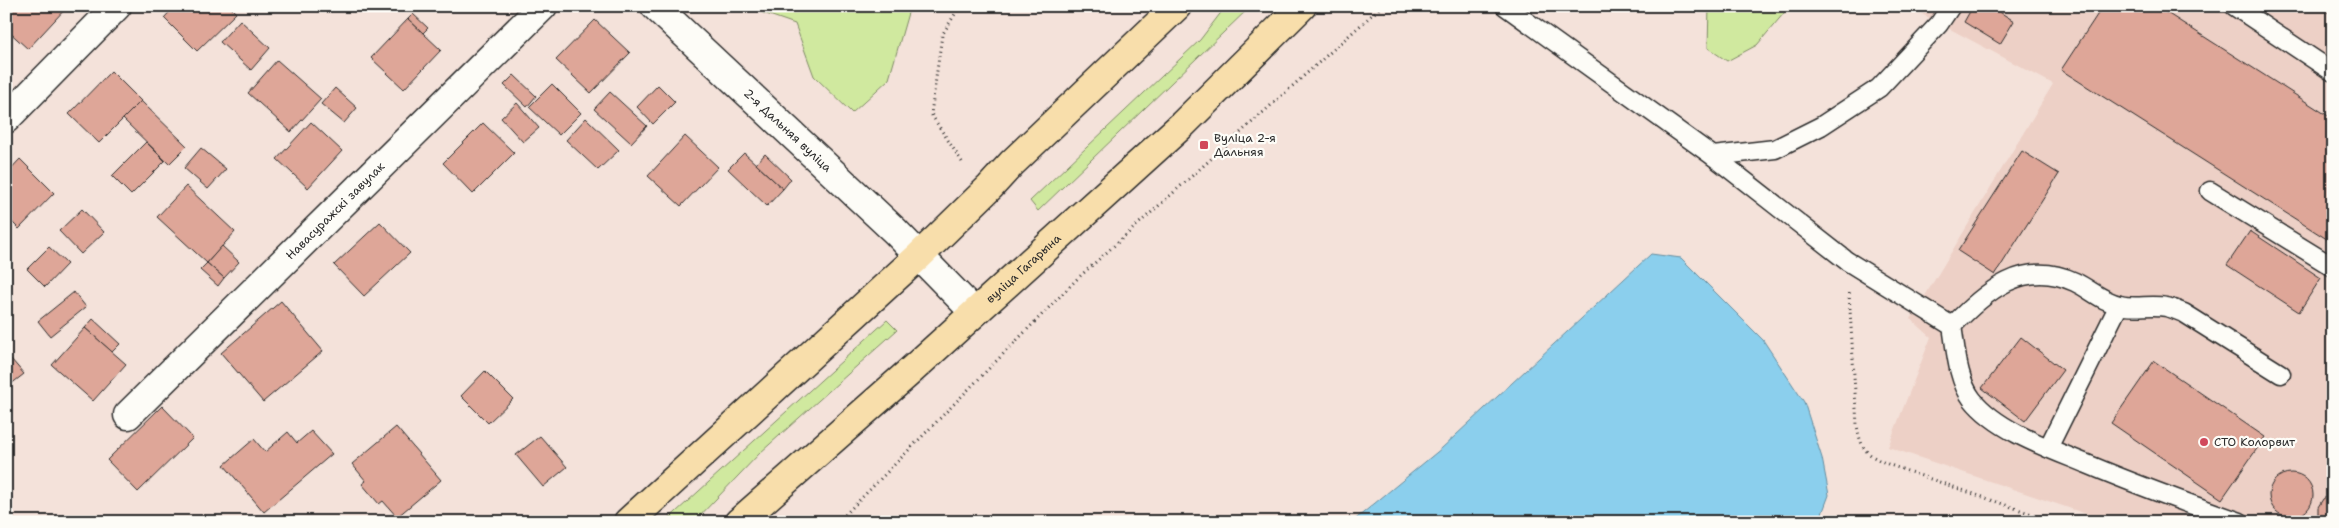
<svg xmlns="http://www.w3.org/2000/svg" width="2339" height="528" viewBox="0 0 2339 528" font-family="'Shantell Sans',sans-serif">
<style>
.built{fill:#edd0c6}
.green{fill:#d0e99f;stroke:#7e8a65}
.water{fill:#8bcfed;stroke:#658d9f}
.building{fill:#dea698;stroke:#2b2b2b}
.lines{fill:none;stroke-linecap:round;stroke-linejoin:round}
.service-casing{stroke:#2b2b2b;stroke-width:21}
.minor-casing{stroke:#2b2b2b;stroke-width:31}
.primary-casing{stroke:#2b2b2b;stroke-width:31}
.path{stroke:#2b2b2b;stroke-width:3;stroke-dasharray:1 4;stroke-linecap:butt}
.service{stroke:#fdfcf7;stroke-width:18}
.minor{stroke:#fdfcf7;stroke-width:28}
.primary{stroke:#f8deab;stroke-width:28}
.poi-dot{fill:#d1495b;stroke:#fdfcf7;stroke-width:2}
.labels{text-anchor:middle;stroke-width:4.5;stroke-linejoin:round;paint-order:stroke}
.street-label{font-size:12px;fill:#2b2b2b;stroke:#fdfcf7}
.poi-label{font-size:12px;fill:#2b2b2b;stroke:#fdfcf7;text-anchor:start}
</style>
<rect width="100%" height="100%" fill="#f4e2da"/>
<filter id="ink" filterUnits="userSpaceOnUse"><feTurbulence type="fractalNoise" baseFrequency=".02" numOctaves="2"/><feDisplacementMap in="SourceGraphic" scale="10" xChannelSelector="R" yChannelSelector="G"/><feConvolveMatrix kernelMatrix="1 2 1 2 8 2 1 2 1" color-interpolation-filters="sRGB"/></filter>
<g filter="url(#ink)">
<polygon class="built" points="1907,6 2333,6 2333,522 2110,522 1888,447 1931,337 1911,319 2053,84"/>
<g class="green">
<polygon points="750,6 910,6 889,79 852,113 814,76 795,24 752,9"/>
<polygon points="1226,6 1251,6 1038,211 1030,201 1200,40"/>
<polygon points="1709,6 1790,6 1757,45 1727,61 1708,48"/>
<polygon points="887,320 897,330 760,453 694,522 665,522"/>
</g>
<polygon class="water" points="1651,254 1681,258 1763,340 1804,402 1822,458 1829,495 1819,522 1352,522 1442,448"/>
<g class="building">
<polygon points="6,6 66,6 67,7 28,49 6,29"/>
<polygon points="175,6 229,6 236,13 197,51 164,18"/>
<polygon points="1973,6 1990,6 2014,21 2000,44 1964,22"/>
<polygon points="2103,6 2156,6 2333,119 2333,243 2061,70"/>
<polygon points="2318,6 2333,6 2333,16"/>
<polygon points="413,14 428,28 423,33 408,19"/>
<polygon points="408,19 441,50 404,89 371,58"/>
<polygon points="240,20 270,48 251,70 220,42"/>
<polygon points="595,20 630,53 591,93 556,60"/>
<polygon points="277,60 321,99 291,132 248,93"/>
<polygon points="111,71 141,101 99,143 69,114"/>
<polygon points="514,75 536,96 527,107 504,85"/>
<polygon points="552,84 581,113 559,135 529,107"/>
<polygon points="658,85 675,102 653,124 637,107"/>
<polygon points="335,88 357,108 344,123 321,104"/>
<polygon points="610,92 647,126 631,143 594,109"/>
<polygon points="141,101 187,146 169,164 123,119"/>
<polygon points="517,103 539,128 523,142 501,118"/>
<polygon points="586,118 619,150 598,170 566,140"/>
<polygon points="311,122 342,151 308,188 277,159"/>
<polygon points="483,123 514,153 473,194 443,163"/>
<polygon points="685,136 718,167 681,206 648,176"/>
<polygon points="146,142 165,161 131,195 112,176"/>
<polygon points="201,148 226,169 208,189 184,168"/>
<polygon points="2022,151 2059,174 1995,275 1958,251"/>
<polygon points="744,153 783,189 767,206 728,169"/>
<polygon points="765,154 791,179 783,189 756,164"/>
<polygon points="20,159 54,193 19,229 6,216 6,174"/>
<polygon points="186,186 235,232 207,263 157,217"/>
<polygon points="82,209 104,232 81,254 59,231"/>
<polygon points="380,222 410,253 364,296 334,265"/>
<polygon points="2250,231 2321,278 2299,312 2227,265"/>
<polygon points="222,246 239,262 224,278 207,263"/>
<polygon points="49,247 67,264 45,287 27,269"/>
<polygon points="207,263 224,278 218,286 200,270"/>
<polygon points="74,292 86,307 50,336 38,321"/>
<polygon points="281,301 323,351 263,402 221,353"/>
<polygon points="93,319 120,344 112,352 85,328"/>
<polygon points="85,328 126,364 93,401 52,365"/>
<polygon points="2021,337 2063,370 2025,421 1982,388"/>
<polygon points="11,359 24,374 6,388 6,363"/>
<polygon points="2154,361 2265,437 2222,499 2111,423"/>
<polygon points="485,371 513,399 488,423 461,396"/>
<polygon points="162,406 193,438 138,492 107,460"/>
<polygon points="396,427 441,480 397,517 383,501 379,504 362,484 366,481 352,464"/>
<polygon points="311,431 332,454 264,512 224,465 254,439 265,452 288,432 297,443"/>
<polygon points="540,436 567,467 543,487 516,455"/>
<circle cx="2291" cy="495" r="22"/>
<polygon points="2333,493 2333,522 2318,522 2318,507 2323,499"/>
</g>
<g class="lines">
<g class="service-casing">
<g id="service">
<polyline points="1505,6 1713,156 1775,149 1821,126 1879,88 1939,24 1951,6"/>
<polyline points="2234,6 2333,72"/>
<path d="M1713,156L1847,261L1952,326C1956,349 1957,379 1972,399C1997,431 2050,449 2087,464C2137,485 2189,504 2240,522"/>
<polyline points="2210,191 2333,267"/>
<path d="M1952,326C1987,291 2023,258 2075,282C2090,289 2103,302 2120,305C2134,309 2151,304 2166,307C2172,308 2178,311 2184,313L2281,374"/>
<polyline points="2048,448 2119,305"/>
</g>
</g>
<g class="minor-casing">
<g id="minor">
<path id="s1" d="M655,6L895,231L974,312"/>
<polyline points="6,119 117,6"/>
<path id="s2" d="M128,415L543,6"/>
</g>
</g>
<g class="primary-casing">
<g id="primary">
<polyline points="628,522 919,256 990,187 1012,163 1177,6"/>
<path id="s3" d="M739,522L906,375L1183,124L1302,6"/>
</g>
</g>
<g class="path">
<polyline points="960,6 942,35 931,114 962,162"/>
<path d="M1849,293L1857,425C1861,451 1867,455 1890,465L2055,522"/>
<polyline points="838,522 1078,278 1382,6"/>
</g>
<use href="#service" class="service"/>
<use href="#minor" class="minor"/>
<use href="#primary" class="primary"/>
</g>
</g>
<g class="poi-dot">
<rect x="1199" y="140" width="10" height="10" rx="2.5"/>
<circle cx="2204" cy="442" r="5"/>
</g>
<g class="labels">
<g class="street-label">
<text dy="4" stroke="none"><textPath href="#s1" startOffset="182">2-я Дальняя вуліца</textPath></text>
<text dy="4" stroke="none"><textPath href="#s2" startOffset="291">Навасуражскі завулак</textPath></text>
<text dy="4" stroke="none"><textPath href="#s3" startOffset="381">вуліца Гагарына</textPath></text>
</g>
<g class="poi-label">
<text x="1214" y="142">Вуліца 2-я<tspan x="1214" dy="14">Дальняя</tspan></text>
<text x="2214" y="446">СТО Колорвит</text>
</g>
</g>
<rect width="2339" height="528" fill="none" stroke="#fdfcf7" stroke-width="25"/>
<rect x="12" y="12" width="2314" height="503" fill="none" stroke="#2b2b2b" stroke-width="2" filter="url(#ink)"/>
</svg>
